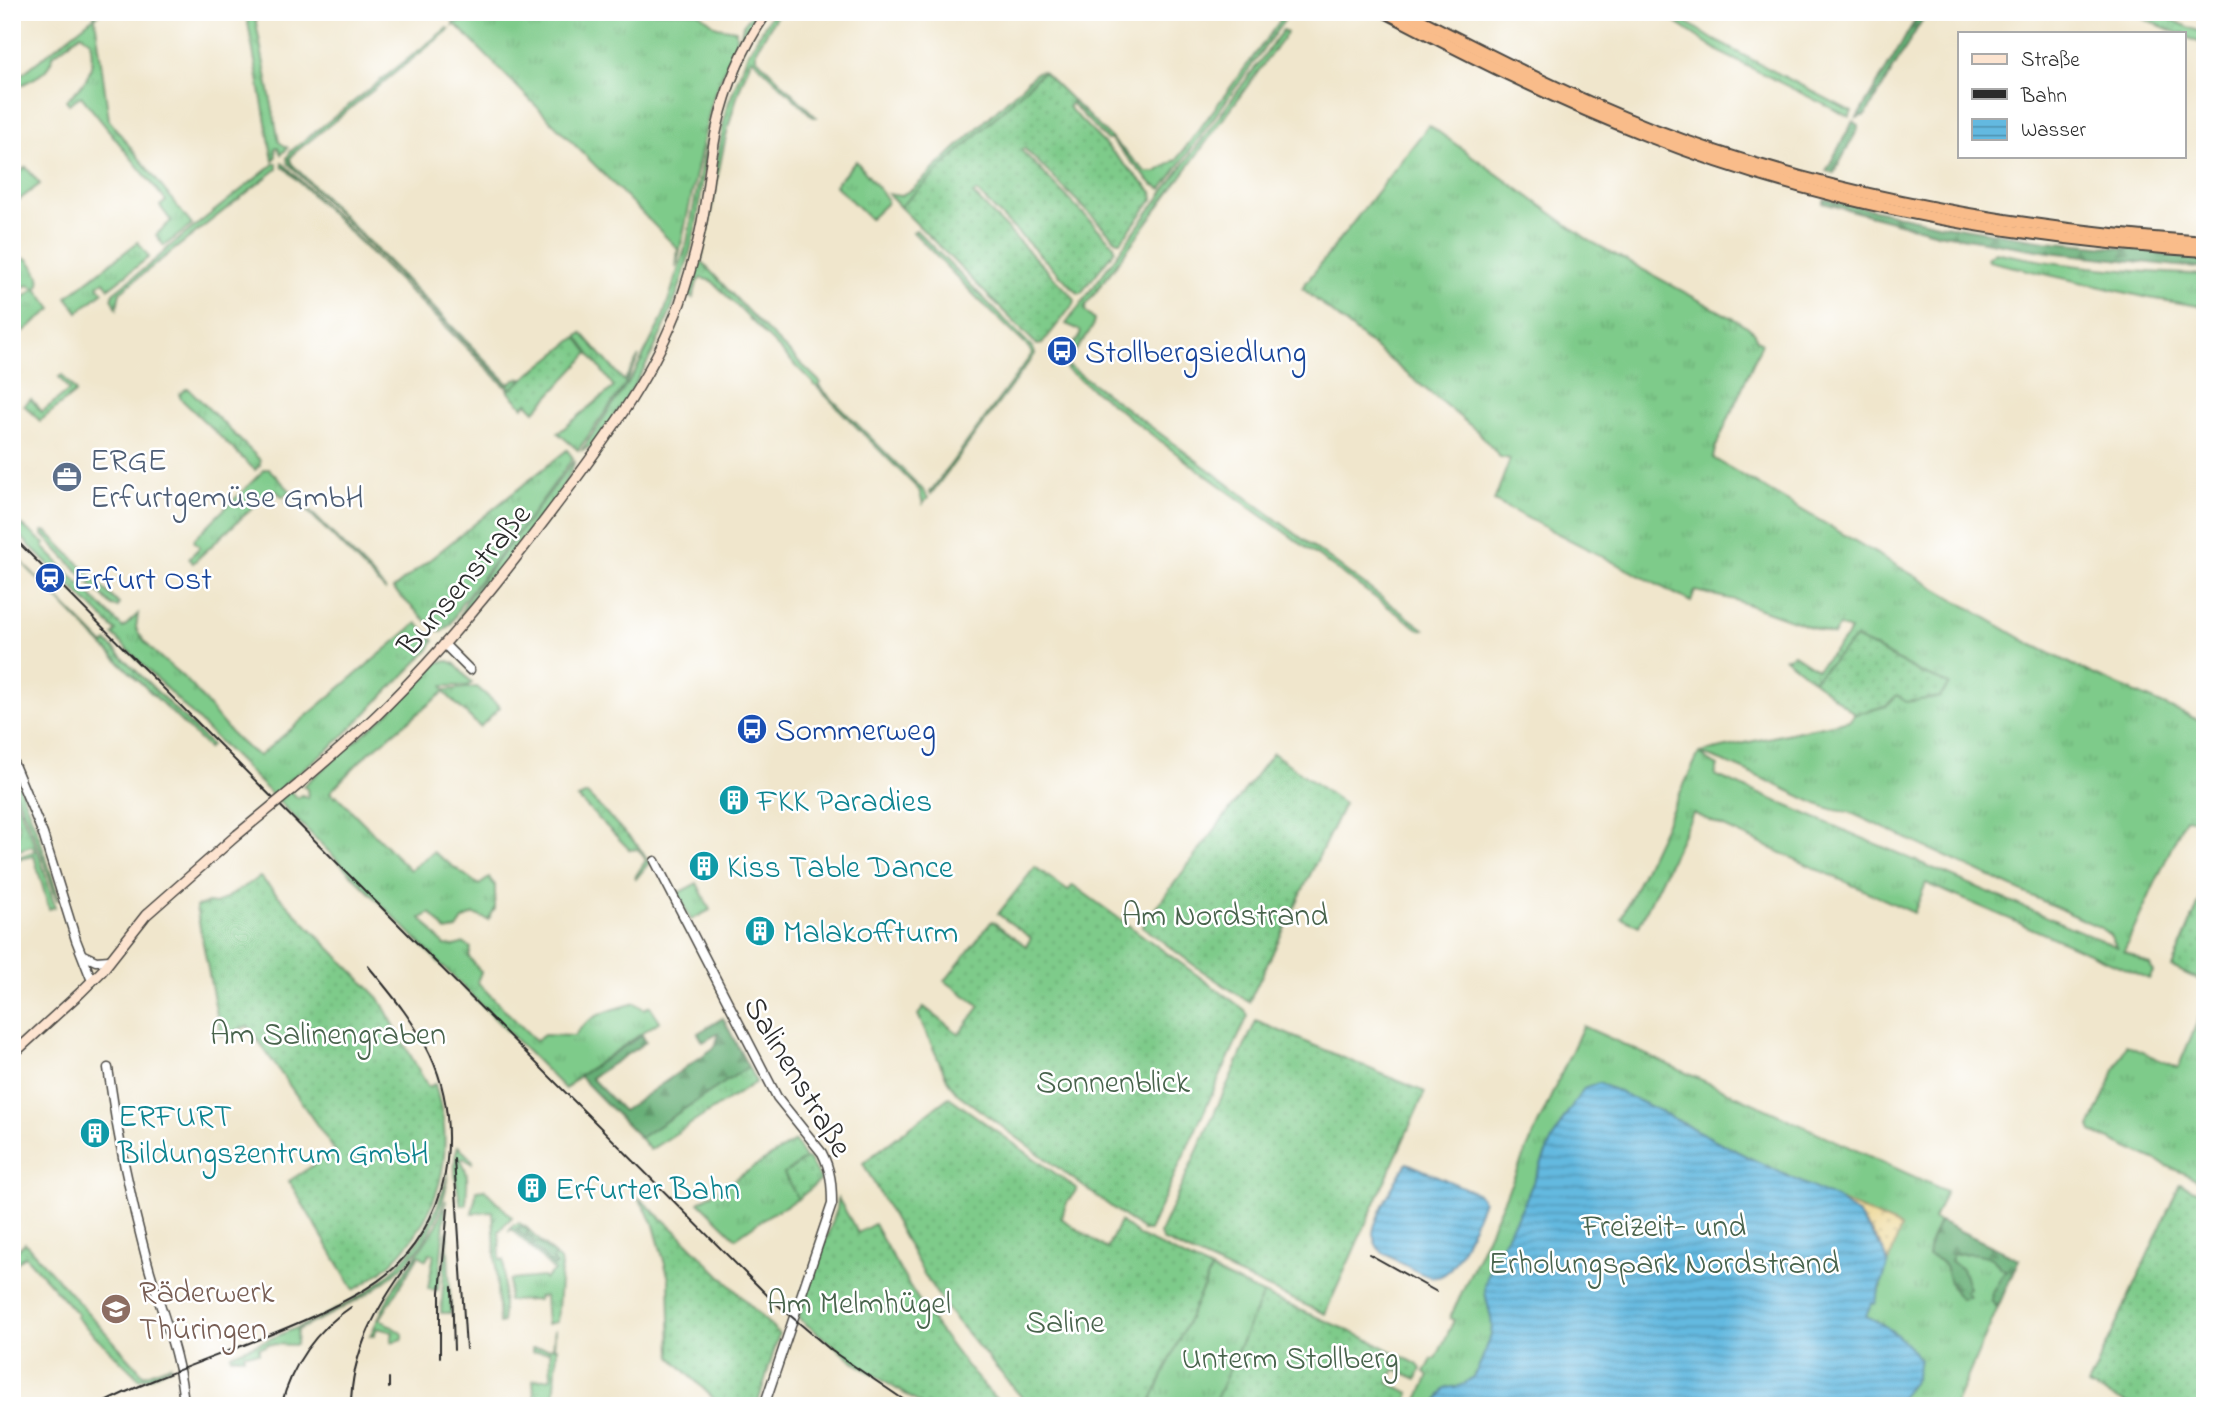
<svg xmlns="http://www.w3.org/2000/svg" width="2217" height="1418" viewBox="0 0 2217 1418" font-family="'Indie Flower',sans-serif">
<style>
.grass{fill:url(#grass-tufts);stroke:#547b5a;stroke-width:2;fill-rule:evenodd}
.forest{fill:url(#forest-firs);stroke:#486d50;stroke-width:2}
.sand{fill:url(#sand-dots);stroke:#8c8264;stroke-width:2}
.garden{fill:url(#garden-dots);stroke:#547b5a;stroke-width:2}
.water{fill:url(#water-rules);stroke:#477286;stroke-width:2}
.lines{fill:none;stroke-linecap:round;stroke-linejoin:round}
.tertiary-casing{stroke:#494743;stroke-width:11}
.secondary-casing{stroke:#494743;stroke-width:12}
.trunk-casing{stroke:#494743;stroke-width:14}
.tertiary{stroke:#fff;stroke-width:8}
.secondary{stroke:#fde4d0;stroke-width:9}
.trunk{stroke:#f9bc8a;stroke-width:10}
.rail{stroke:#2b2b2b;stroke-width:2}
.secondary-bridge-casing{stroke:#494743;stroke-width:12;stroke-linecap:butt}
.secondary-bridge{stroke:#fde4d0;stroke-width:9}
.labels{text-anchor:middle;stroke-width:5;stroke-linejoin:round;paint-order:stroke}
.transit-label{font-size:32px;fill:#164399;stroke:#fff;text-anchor:start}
.service-label{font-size:32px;fill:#4e5e75;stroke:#fff;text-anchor:start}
.street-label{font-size:32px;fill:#2b2b2b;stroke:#fff}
.culture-label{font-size:32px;fill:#0d838f;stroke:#fff;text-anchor:start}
.park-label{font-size:32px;fill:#48634c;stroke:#fff}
.education-label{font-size:32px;fill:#785e54;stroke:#fff;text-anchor:start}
</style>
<defs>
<pattern id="grass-tufts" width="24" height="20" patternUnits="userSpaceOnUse" patternTransform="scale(1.75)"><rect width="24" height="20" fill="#7ecb8a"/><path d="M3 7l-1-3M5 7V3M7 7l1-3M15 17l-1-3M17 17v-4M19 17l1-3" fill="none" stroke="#6dae77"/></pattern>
<pattern id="forest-firs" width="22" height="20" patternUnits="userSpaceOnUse" patternTransform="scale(1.75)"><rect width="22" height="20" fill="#66af76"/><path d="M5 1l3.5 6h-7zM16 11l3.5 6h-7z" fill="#548f61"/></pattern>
<pattern id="sand-dots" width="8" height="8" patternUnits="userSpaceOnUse" patternTransform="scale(1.75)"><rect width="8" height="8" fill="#eeda9e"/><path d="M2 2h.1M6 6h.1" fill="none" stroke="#cb8" stroke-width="1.8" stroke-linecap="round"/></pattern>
<pattern id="garden-dots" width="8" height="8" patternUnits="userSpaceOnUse" patternTransform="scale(1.75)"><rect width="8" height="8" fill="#7ecb8a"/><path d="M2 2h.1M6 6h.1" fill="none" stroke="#6dae77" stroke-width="1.8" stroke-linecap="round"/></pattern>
<pattern id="water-rules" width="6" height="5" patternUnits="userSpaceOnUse" patternTransform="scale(1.75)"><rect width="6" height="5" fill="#63b9e0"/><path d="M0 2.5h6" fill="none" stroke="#5297b6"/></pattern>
</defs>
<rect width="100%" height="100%" fill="#fff"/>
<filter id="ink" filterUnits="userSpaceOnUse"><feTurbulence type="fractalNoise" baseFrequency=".0143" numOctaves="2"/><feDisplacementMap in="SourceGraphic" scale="14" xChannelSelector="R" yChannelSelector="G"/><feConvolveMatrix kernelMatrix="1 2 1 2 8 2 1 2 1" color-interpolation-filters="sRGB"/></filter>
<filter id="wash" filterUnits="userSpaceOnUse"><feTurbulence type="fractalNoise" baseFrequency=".00686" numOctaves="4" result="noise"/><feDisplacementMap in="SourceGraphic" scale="28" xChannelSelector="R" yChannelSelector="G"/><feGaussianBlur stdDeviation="1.57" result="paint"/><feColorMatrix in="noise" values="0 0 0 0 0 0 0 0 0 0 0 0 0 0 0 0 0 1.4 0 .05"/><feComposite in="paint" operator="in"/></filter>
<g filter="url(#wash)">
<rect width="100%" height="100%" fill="#f0e6cc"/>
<g class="grass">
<path d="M95,12H101L95,18L109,120L192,225L164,246L156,235L171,221L160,206L166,201L81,96L69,104L66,100C88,82 96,70 90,41L81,34L53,55C49,77 28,79 12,91V82L94,17Z"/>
<polygon points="246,12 254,12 279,142 288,148 281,154 278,147 275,148 276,156 273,161"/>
<polygon points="465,12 698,12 717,27 736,30 736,43 712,100 676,268 678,249 456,25 453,26 453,22 462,22 460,17"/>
<path d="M753,12H760C741,43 726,75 716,110C705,147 703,187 696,226C682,293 656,356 617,412C608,425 598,446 582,450L635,372L663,317L687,243L701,167L718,96L739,44L743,25Z"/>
<path d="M773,12H779L756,50V57L816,117H813L752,58C722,123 717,193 701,261L758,322L821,383L819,386L922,489L928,498L923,504L919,490L712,281L701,278L697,282L693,298L686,295L710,198L726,110L748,53Z"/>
<polygon points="1279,12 1282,12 1286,18 1162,189 1152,184 1111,140 1107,140 1071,103 1072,101 1043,72 900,207 888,194 900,196 913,189 1037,72 1042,71 1146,172 1156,172 1177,159 1279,22 1281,15"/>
<polygon points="1660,12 1671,12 1714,40 1852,112 1849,117 1723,54"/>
<polygon points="2128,12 2153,12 2205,34 2205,45 2184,36 2184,33 2177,33"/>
<polygon points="447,28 450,29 293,154 290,159 292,164 509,384 515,379 525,378 511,389 288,163 287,158 291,151"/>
<path d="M1283,30L1287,33C1219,123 1154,215 1086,305L1085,311L1094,320L1092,328L1066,364L1049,354C1063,355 1073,349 1081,333L1080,330L1066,324Z"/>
<path d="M1429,125L1590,241L1747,326L1755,333L1756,339L1762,343L1715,449L1713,458L2031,644L2088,672L2205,723V821L2185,818L2124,951L2150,965L2153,972L2149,979L1926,883L1914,913L1693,813L1639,926L1621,918L1699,753L1850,720L1855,714L1886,706L1897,694L1948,684L1921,673L1856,638L1813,680L1785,658L1794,654L1817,669L1846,638L1850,630L1839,626L1833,635L1735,600L1695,591L1691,602L1494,501L1510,459L1500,457L1477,431L1302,288ZM1701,754C1731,763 1759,777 1787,790C1807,799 1827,811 1849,812L2099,927L2110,935L2117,947L1715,775L1718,766L1708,761Z"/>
<polygon points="856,161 887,199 886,204 870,219 835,185"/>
<path d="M275,163H277V169L120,292L117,308L112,298L113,293C132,277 152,265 169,247Z"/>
<polygon points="282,163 286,166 509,390 285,168 283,168"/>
<polygon points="26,167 40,184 15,203 17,219 12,223 12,178"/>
<polygon points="916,230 1033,348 1035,354 931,494 930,492 1032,354 1029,348 979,300 913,232"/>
<polygon points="138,242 149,257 109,288 104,281 98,285 103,292 78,312 67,297"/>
<path d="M12,248L20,258L28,259C35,269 44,277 37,289L52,309L23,332L12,320V306L36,288L27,285L12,295Z"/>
<path d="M1995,252C2064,267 2134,272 2205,275V307L2149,298L1988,261L1987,258Z"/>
<polygon points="582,333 624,381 639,356 624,386 578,450 558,433 614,387 577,337"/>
<polygon points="1069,366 1424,629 1420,630 1189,463 1066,369"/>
<polygon points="62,375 76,392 40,421 24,405 31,399 42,412 69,390 59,377"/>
<polygon points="186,389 189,389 260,460 260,465 255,470 181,399 179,394"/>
<polygon points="567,450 573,458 524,525 462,602 451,624 441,632 435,629 393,589"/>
<path d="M574,461C575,483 478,596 458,620L466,601Z"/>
<polygon points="265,469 269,469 372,574 386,591 294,497 287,500 290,496 287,493 283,497 276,491 267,494 193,563 189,558 200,547 194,541 195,538"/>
<path d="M12,517L45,544L43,547L123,628L138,614L136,628C149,654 176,667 194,688C213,711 233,741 259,756L417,623L434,640L428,651L337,742L283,785L298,798L302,795L308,798L307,789L303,786L388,713L438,662L449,661L455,664L472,683L467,686H443L444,690L477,687L500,707L480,727L444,692L364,757L330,792L334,797L336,795L410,870L433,852L479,885L489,878L495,885V909L488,920L474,914L463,920L457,929L446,931L431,913L421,918L444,945L455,946L464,943L471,948L469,957L481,972L477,982L536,1041L544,1035L574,1036C591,1013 609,1011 635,1003L644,1009L650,1006L660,1021L579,1076L565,1089L113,635L116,631L12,528Z"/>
<polygon points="43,531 47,532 119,604 118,607 112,606 43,535"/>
<polygon points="12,552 104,645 107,642 211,745 208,748 103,646"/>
<polygon points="17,781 39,836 59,899 57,900 41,852 12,784"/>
<polygon points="12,791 39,854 55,907 49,909 34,856 19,859 18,857 35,851 32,846 16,851 19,825 12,813"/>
<polygon points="587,794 639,847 649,863 636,879 635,877 646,860 638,849 630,850 578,798"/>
<polygon points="697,883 710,910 691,920 678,893"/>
<polygon points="2205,1004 2205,1183 2092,1132 2090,1127 2126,1045 2178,1068"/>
<polygon points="1583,1026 1946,1191 1934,1219 2019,1259 1955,1406 1415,1406 1429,1376 1425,1373 1432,1359 1436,1359 1454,1320 1450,1318"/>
<polygon points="748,1067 756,1082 650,1150 640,1138"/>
<polygon points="795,1141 805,1159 785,1174 798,1199 769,1215 736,1238 699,1202"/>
<path d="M458,1146L473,1161L472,1163L463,1158L461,1160C471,1176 466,1187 466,1205H461C457,1187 451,1164 458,1146Z"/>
<path d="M448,1173C448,1185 443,1201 438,1214C414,1275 353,1305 297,1330L296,1345L267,1344L266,1346L259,1347V1353H244V1357H231V1354C329,1315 420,1288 448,1173Z"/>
<path d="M484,1189L512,1217L499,1231L500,1260H504C505,1282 502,1302 503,1323L499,1324L493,1212L472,1213L477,1190Z"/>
<polygon points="446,1200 438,1290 428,1289 434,1254 430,1253 426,1260 419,1255 380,1319 403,1334 403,1339 391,1342 393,1332 377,1328 374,1336 370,1336 391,1292 437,1225"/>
<polygon points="519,1223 526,1227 560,1261 561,1268 557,1322 547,1324 545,1296 538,1297 538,1300 508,1301 510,1280 543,1277 545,1279 554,1271 512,1229 508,1232 513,1225"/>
<polygon points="447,1231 451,1313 441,1313"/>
<polygon points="25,1243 144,1375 171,1365 171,1367 150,1377 139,1379 76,1317 78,1315 25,1256 12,1267 12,1255"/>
<polygon points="1211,1270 1263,1294 1213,1406 1149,1406"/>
<polygon points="555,1329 554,1348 557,1348 554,1406 535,1406 533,1380 551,1378 550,1351 532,1352 532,1348 551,1348 553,1346"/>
</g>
<g class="forest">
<polygon points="1920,12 1927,12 1866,115 1857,118"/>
<polygon points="1853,121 1858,125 1858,129 1834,173 1826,171"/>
<polygon points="1825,199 1938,224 2046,241 2205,256 2205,269 2049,252 1937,233 1823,203"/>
<polygon points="723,1018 748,1067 640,1138 579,1076 642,1035 646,1042 591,1078 623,1111 715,1047 719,1033 703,1042 698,1033"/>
<path d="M1939,1221L2019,1259L1997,1307L1991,1301L1992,1292L2005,1270C1998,1267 1997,1262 1991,1258C1979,1252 1966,1253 1953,1254L1950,1261L1962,1269L1969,1288L1965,1291L1969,1296L1961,1299C1940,1281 1957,1263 1928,1256L1930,1242Z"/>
<polygon points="522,1226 529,1231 526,1235 531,1236 534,1243 540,1243 555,1255 553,1260 556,1265 554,1267 516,1229"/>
</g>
<path class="sand" d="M1839,1200L1901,1227L1888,1264C1882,1238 1859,1216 1839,1200Z"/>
<g class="garden">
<polygon points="1043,72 1073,101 1068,107 1152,192 1153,199 1121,241 1117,241 1024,148 1021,150 1114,245 1115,250 1081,293 1078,293 977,192 973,194 1074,298 1075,302 1042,344 1037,345 900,207"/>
<polygon points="577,337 589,353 535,411 527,403 523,407 508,391"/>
<polygon points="1856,638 1921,673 1949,684 1940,697 1906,702 1897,695 1886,706 1855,714 1813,680"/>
<polygon points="1273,753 1344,804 1249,1002 1195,966 1142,926"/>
<polygon points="1035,867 1068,891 1073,885 1245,1010 1248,1016 1149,1231 1144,1231 958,1094 949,1083 918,1015 924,1007 959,1034 980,1006 945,981 992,921 1026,946 1031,938 998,914"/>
<path d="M260,877L379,998L428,1087L435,1084C438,1098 443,1112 444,1127C450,1195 413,1257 354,1290L289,1181L335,1151L248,1026L221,1036L196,907L208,903L216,904Z"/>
<polygon points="2205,888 2205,983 2172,967"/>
<polygon points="1256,1021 1425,1092 1325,1314 1162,1240 1160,1233"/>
<polygon points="949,1097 1077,1189 1067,1203 1061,1218 1107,1249 1120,1221 1139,1236 1211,1270 1149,1406 1029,1406 948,1311 924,1274 863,1163"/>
<polygon points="805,1159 808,1159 821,1180 798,1199 784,1174"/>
<polygon points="2180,1184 2205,1195 2205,1406 2134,1406 2088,1386"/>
<polygon points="638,1197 676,1231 779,1334 757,1406 721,1406 671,1357 669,1279 653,1222"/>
<path d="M838,1198L858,1233L874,1224C909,1290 950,1353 1003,1406H924L863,1368L798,1318L837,1209Z"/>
<polygon points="1263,1294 1372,1341 1417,1364 1421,1369 1417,1379 1395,1369 1388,1383 1410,1394 1405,1406 1213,1406"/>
</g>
<g class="water">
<path d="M1599,1083L1646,1104L1748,1157L1839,1200L1859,1216L1885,1253L1888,1264L1875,1304L1872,1303L1866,1316C1888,1325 1906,1341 1920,1360L1915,1379L1894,1406H1435C1450,1375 1447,1394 1466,1383C1477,1377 1484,1353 1489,1341C1497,1321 1485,1306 1485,1288C1486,1265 1516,1222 1525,1201C1543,1159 1557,1124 1585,1087Z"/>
<path d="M1407,1163L1479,1194L1483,1201C1474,1221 1462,1259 1446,1273C1442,1276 1436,1278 1431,1277C1420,1274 1388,1257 1379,1249C1376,1246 1374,1239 1373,1235C1372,1222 1398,1175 1407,1163Z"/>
</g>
</g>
<g filter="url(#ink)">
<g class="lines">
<g class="tertiary-casing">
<g id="tertiary">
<polyline points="444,644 470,670"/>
<polyline points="12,760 43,834 76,940 92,981"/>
<path d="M655,861L777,1097L822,1153C831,1170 832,1186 832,1204L764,1406"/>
<polyline points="83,955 96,961 109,960"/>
<path d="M108,1068C117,1133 130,1198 147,1261C160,1310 181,1355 184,1406"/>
</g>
</g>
<g class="secondary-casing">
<g id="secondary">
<path d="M299,784C326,761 353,738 378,714C449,645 510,567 569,488C612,430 655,371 680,303C689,276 697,249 702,222C708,191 710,159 717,128C726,87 743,47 767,12"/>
<polyline points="12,1055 80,993 102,971 146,915 237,835"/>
</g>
</g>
<g class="trunk-casing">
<g id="trunk">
<path d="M1385,12C1471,57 1558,101 1648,136C1825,206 2016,239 2205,251"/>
<path d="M1405,12C1486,53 1566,95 1650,128C1828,196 2016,229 2205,242"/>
</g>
</g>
<use href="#tertiary" class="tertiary"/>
<use href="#secondary" class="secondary"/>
<use href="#trunk" class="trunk"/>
<g class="rail">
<polyline points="12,536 772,1300 832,1351 913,1406"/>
<polyline points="454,1159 466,1349"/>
<polyline points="1369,1254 1437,1292"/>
<polyline points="452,1287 454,1350"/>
<polyline points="440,1357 440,1292 448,1208"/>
<polyline points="389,1378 389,1388"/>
<path d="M97,1406C167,1370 246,1348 318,1314C345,1301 372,1288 394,1268C423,1240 443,1200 447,1160C455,1075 420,1028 368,966"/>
<path d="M281,1406C292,1364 315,1331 351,1307"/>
<path d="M351,1406C351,1352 378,1305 409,1263"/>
</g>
<g class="secondary-bridge-casing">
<polyline id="secondary-bridge" points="237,835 299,784"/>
</g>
<use href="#secondary-bridge" class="secondary-bridge"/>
</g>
</g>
<defs>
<g id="bus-disc" transform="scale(1.575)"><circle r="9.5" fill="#1a4fb4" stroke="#fff"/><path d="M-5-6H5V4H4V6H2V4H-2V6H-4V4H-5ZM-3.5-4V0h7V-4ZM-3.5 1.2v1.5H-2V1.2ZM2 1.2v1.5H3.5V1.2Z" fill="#fff"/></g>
<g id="office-disc" transform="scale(1.575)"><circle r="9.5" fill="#5c6f8a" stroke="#fff"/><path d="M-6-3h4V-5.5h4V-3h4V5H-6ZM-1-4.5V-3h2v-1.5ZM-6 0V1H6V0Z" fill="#fff"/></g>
<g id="station-disc" transform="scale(1.575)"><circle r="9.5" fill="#1a4fb4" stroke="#fff"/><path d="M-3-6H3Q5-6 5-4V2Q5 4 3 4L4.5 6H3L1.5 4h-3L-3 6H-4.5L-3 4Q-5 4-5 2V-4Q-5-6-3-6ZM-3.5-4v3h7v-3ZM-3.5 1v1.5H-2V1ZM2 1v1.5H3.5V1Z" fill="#fff"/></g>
<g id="building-disc" transform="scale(1.575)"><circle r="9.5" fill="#0f9aa8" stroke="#fff"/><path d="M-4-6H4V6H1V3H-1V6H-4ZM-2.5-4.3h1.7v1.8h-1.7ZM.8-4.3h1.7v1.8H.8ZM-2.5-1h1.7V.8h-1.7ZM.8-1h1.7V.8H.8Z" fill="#fff"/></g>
<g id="university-disc" transform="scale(1.575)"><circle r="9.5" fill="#8d6e63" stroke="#fff"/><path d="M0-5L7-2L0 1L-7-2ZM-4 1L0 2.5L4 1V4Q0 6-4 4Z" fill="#fff"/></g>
</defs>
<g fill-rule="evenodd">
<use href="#bus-disc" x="1062" y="351"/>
<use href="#office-disc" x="67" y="477"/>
<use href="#station-disc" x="50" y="578"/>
<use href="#bus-disc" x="752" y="729"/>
<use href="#building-disc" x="734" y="800"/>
<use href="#building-disc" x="704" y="866"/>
<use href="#building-disc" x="760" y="931"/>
<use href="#building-disc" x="95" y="1133"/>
<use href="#building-disc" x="532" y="1188"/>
<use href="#university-disc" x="116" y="1309"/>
</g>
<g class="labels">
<g class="transit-label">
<text x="1085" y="362">Stollbergsiedlung</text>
<text x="73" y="589">Erfurt Ost</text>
<text x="775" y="740">Sommerweg</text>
</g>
<g class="service-label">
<text x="90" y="470">ERGE<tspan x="90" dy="37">Erfurtgemüse GmbH</tspan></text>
</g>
<g class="street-label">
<text transform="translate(463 579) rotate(-50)" y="11">Bunsenstraße</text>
<text transform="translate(799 1076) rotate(59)" y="11">Salinenstraße</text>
</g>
<g class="culture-label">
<text x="757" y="811">FKK Paradies</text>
<text x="727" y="877">Kiss Table Dance</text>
<text x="783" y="942">Malakoffturm</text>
<text x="118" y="1126">ERFURT<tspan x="118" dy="37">Bildungszentrum GmbH</tspan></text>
<text x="555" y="1199">Erfurter Bahn</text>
</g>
<g class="park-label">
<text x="1225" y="925">Am Nordstrand</text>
<text x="328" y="1044">Am Salinengraben</text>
<text x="1113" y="1092">Sonnenblick</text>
<text x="1664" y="1236">Freizeit- und<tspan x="1664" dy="37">Erholungspark Nordstrand</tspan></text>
<text x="859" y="1313">Am Melmhügel</text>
<text x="1065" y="1332">Saline</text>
<text x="1290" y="1368">Unterm Stollberg</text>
</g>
<g class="education-label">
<text x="139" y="1302">Räderwerk<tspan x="139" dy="37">Thüringen</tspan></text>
</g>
</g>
<rect width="2217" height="1418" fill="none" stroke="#fff" stroke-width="42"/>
<rect x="1958" y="32" width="228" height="126" fill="#ffffff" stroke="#aaaaaa" stroke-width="2"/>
<rect x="1972" y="54" width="35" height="10" fill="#fde4d0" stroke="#aaaaaa" stroke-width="2"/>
<text x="2021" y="66" font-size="21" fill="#2b2b2b">Straße</text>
<rect x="1972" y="89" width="35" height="10" fill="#2b2b2b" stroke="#aaaaaa" stroke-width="2"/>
<text x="2021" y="102" font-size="21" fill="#2b2b2b">Bahn</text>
<rect x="1972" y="119" width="35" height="21" fill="url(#water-rules)" stroke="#aaaaaa" stroke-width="2"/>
<text x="2021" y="136" font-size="21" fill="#2b2b2b">Wasser</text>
</svg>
